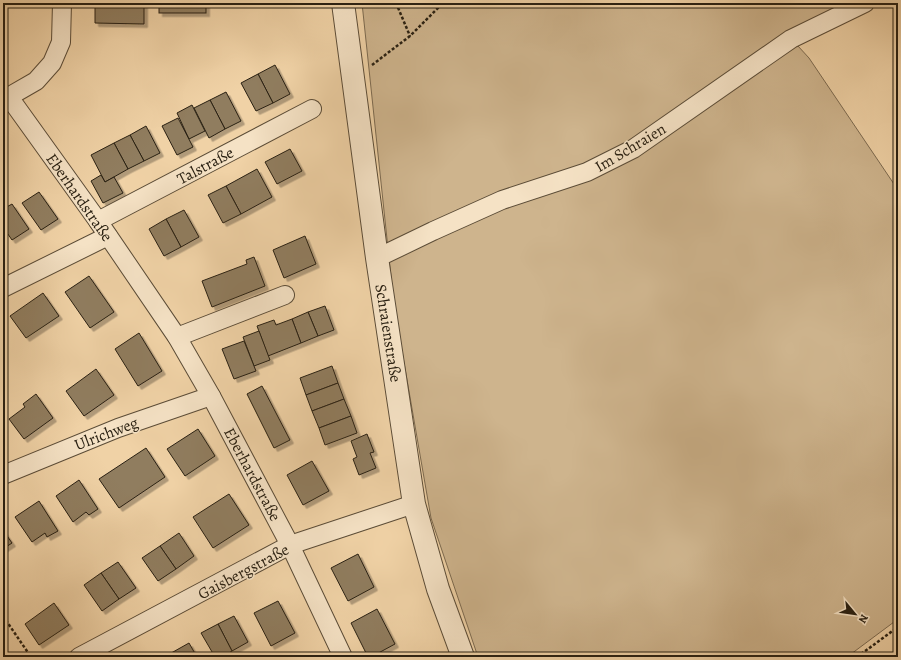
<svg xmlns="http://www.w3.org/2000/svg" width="901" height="660" viewBox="0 0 901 660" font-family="Alegreya,serif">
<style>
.green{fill:#ceb48d;stroke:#7c6a50}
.building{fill:#907d5f;stroke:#292012;filter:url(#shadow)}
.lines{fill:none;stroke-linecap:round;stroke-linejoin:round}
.minor-casing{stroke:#5b4c37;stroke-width:20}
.tertiary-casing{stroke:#5b4c37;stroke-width:24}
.path{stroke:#292012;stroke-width:2.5;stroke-dasharray:3 2;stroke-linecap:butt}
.minor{stroke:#f5e2c5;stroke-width:18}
.tertiary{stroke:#f5e2c5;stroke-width:22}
.labels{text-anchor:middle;stroke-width:3;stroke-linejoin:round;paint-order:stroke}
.street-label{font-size:16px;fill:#292012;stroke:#f5e2c5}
</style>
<defs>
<filter id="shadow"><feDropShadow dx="3.5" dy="3.5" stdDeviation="0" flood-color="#0004"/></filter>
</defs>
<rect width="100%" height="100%" fill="#f0d2a6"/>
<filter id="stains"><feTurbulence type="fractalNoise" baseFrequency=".005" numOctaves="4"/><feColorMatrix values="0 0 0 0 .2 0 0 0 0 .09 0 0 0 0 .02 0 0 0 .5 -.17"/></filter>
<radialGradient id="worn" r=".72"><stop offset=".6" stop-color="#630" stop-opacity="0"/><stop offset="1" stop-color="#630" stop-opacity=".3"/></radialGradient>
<polygon class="green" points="362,3 849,3 787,34 809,58 898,190 898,619 847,657 478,657 431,518 394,305"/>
<g class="building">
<polygon points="95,3 144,3 144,24 95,23"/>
<rect x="159" y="3" width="47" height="10"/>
<polygon points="275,65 290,94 273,103 258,74"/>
<polygon points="258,74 273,103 256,111 241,83"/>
<polygon points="226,92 241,121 225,129 210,100"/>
<polygon points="210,100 225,129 209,138 194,108"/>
<polygon points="192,105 205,131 189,139 177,113"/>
<polygon points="178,118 193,147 177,155 162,126"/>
<polygon points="146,126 160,153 144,161 130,135"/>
<polygon points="130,135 144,161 128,169 114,143"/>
<polygon points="114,143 128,169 105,182 91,155"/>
<polygon points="290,149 302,171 277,184 265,162"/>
<polygon points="257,169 272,197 241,214 226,186"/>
<polygon points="101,175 105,182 114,177 123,193 103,203 91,181"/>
<polygon points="226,186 241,214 223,223 208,195"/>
<polygon points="39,192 58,219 41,230 22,203"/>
<polygon points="12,204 29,229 12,240 3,227 3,209"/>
<polygon points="184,210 199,237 181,247 166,219"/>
<polygon points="166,219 181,247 164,256 149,229"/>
<polygon points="305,236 316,264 284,278 273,250"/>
<polygon points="254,257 265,286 212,307 202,281 247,264 246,260"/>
<polygon points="89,276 114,312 90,328 65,292"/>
<polygon points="43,293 59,316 26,338 10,316"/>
<polygon points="325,306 334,330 318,336 308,312"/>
<polygon points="308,312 318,336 301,343 292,319"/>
<polygon points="292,319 301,343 268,356 257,326 274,320 276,325"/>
<polygon points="259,331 270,360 254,366 243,337"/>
<polygon points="139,333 162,371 138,386 115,349"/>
<polygon points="244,341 256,371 234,379 222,349"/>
<polygon points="332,366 338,383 306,395 300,378"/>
<polygon points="96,369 114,395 84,416 66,391"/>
<polygon points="338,383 344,399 312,411 306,395"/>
<polygon points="262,386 290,440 274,448 247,394"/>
<polygon points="36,394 53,418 24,439 9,419 25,407 23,404"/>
<polygon points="344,399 351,416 319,428 312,411"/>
<polygon points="351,416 357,433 325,445 319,428"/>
<polygon points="198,429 215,456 185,476 167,449"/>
<polygon points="367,434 374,452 370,453 376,468 359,475 353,459 357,457 351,441"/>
<polygon points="146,448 165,477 119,508 99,479"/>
<polygon points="312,461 329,491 303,505 287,475"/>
<polygon points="79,480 98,509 89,515 86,512 73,522 56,496"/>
<polygon points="229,494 249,525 213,548 193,517"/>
<polygon points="39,501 58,531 47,537 45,533 32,542 15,517"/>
<polygon points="3,530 12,543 3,549"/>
<polygon points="179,533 194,556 176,569 160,546"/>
<polygon points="160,546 176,569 158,581 142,558"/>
<polygon points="358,554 374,587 348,601 331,568"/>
<polygon points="118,562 136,588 119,599 101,573"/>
<polygon points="101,573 119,599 102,611 84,585"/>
<polygon points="278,601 295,633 271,646 254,613"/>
<polygon points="54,603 69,625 39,645 25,624"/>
<polygon points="377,609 395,644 371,657 368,657 351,623"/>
<polygon points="234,616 248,642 232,651 218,624"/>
<polygon points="218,624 232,651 222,657 215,657 201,633"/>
<polygon points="189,643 197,657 176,657 173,652"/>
<polygon points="3,648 9,656 8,657 3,657"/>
<polygon points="173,652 176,657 163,657"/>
</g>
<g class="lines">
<g class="minor-casing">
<g id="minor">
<polyline points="9,97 98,221 177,337 211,396 290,545 343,657"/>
<polyline points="3,100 36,81 52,63 61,42 62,3"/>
<polyline points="98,221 312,109"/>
<polyline points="377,258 433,231 502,200 587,172 633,149 791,39 865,3"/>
<polyline points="3,288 108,236"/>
<polyline points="177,337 285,295"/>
<polyline points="3,475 118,428 211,396"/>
<polyline points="79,657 290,545 414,504"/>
</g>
</g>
<g class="tertiary-casing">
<polyline id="tertiary" points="343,3 377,258 414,504 438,589 463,657"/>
</g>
<g class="path">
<polyline points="396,3 410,36"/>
<polyline points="372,65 410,36 443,3"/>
<polyline points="3,616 31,657"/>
<polyline points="857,657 898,627"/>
</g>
<use href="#minor" class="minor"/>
<use href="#tertiary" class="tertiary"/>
</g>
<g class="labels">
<g class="street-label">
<text transform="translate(630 147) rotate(-31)" y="6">Im Schraien</text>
<text transform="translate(205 165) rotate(-28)" y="6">Talstraße</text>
<text transform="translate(80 197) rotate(55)" y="6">Eberhardstraße</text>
<text transform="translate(389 333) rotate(81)" y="6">Schraienstraße</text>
<text transform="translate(106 433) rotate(-21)" y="6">Ulrichweg</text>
<text transform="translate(253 474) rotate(62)" y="6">Eberhardstraße</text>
<text transform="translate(243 571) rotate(-28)" y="6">Gaisbergstraße</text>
</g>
</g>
<rect width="901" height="660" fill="none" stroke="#f0d2a6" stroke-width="16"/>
<rect x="4" y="4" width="893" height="652" fill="none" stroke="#292012" stroke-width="2"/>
<rect x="8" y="8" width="885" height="644" fill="none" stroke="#292012"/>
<g transform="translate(855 614) rotate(119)" stroke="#f5e2c5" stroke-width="3" paint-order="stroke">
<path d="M0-3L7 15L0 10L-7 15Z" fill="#292012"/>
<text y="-6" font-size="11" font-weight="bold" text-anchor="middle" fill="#292012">N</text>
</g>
<rect width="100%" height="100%" filter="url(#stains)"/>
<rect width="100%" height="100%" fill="url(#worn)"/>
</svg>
